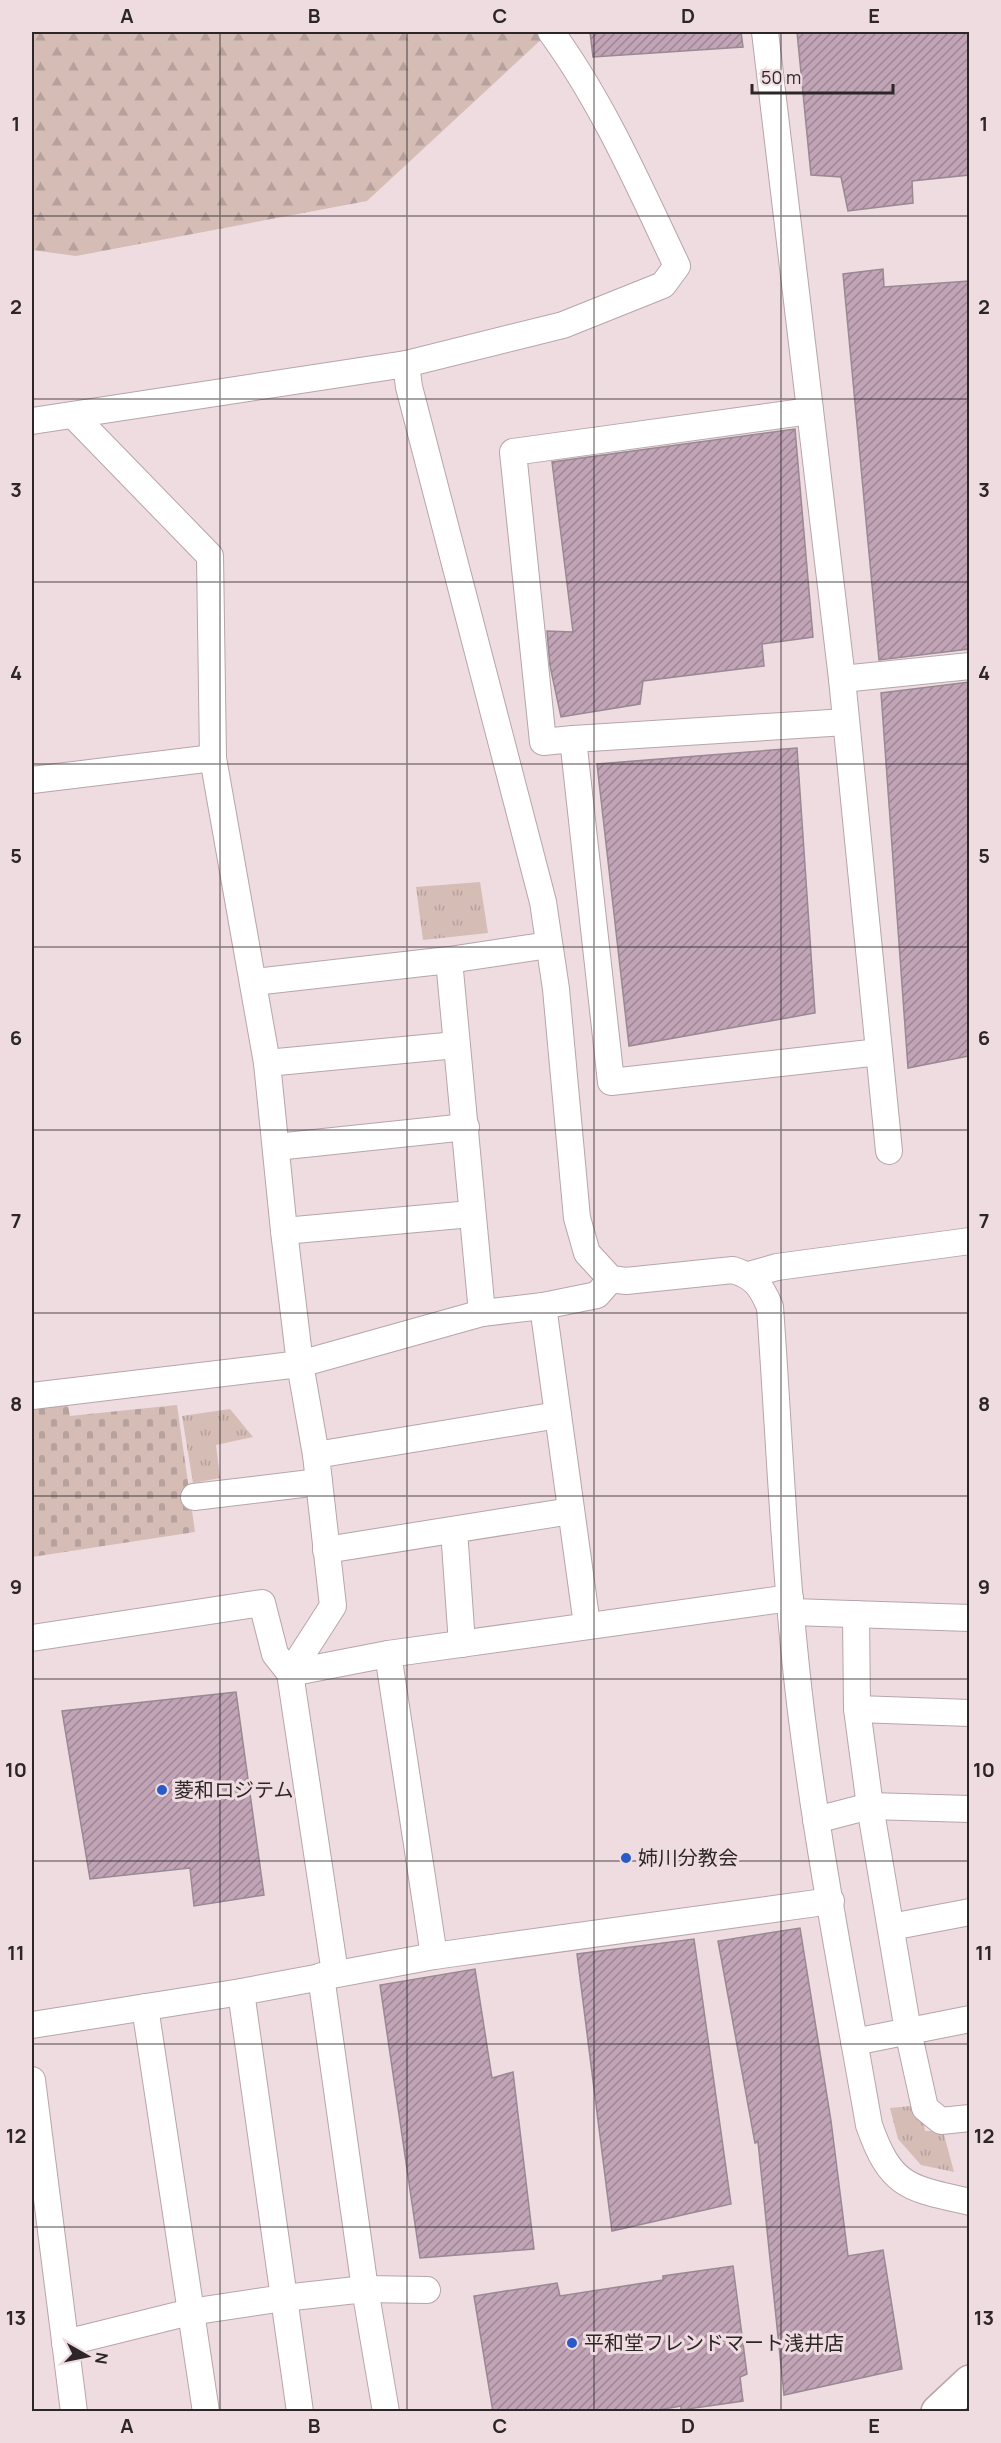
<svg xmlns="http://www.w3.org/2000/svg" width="1001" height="2443" viewBox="0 0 1001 2443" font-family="Manrope,'Noto Sans JP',sans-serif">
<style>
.grass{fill:url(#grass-tufts)}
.forest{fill:url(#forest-firs)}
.cemetery{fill:url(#cemetery-stones)}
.building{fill:url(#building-hatch);stroke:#988992;stroke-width:1.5}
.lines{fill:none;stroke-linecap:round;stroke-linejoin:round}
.minor-casing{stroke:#b7a5aa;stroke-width:28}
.highway-casing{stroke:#b7a5aa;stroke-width:36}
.minor{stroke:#fff;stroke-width:26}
.highway{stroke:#fff;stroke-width:33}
.grid{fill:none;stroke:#2d2628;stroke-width:1.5;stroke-opacity:0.55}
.poi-dot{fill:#295ac8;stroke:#efdce1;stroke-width:2}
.labels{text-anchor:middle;stroke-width:6;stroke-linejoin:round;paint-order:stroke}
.poi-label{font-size:20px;fill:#2d2628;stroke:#efdce1;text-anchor:start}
.neatline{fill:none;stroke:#2d2628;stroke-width:2}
.grid-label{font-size:20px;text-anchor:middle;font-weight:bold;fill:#2d2628}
</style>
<defs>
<pattern id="grass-tufts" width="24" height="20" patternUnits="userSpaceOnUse" patternTransform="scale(1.5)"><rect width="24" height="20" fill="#d5bcb5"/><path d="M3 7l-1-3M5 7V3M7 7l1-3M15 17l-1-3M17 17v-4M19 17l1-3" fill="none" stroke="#b7a19c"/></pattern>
<pattern id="forest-firs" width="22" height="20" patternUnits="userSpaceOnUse" patternTransform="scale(1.5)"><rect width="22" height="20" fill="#d5bcb5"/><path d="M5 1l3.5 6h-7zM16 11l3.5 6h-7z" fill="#b7a19c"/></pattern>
<pattern id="cemetery-stones" width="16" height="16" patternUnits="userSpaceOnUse" patternTransform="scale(1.5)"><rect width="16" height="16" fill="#d5bcb5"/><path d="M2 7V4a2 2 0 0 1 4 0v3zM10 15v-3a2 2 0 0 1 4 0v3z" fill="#b7a19c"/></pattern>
<pattern id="building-hatch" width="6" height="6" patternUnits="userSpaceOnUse" patternTransform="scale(1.5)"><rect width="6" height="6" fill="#c1a4b6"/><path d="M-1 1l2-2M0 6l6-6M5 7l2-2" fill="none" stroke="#9d8594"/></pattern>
</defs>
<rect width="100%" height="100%" fill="#efdce1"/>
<g class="grass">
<polygon points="480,882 488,933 423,940 416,887"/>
<polygon points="230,1409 253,1437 216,1445 220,1478 193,1483 182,1416"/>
<polygon points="922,2105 925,2131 943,2131 954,2172 921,2165 898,2139 890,2108"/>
</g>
<polygon class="forest" points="32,32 542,32 545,36 367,201 76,256 32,250"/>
<polygon class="cemetery" points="65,1391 70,1416 177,1405 195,1532 32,1557 32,1398"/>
<g class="building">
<polygon points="590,32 741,32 743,47 593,57"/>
<polygon points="797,32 969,32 969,175 912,181 913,203 848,211 841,177 811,175"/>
<polygon points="883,269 884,287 969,281 969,649 879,660 843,274"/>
<polygon points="795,429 813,637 762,644 764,666 643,681 640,704 561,717 550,666 547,631 573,632 552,462"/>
<polygon points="969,682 969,1056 908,1068 881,693"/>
<polygon points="797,748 815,1013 629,1046 597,764"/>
<polygon points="236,1692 264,1895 194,1906 190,1868 90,1879 62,1711"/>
<polygon points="800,1928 831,2121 848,2256 883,2250 902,2369 784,2395 758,2142 755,2143 718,1941"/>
<polygon points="694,1939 731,2204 612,2231 577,1954"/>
<polygon points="475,1969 492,2078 513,2072 534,2249 420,2258 380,1985"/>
<polygon points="733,2266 747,2374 740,2377 743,2401 681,2410 681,2406 648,2412 493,2412 474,2296 557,2283 560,2296 663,2280 663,2276"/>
</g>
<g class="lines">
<g class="minor-casing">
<g id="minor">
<path d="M551,32C603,103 639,186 677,266L663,285L563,325L406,364L409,387L543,902L556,989L577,1218L587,1253L611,1279L626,1281L733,1270C755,1277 761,1286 770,1307C780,1447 785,1588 803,1727C820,1860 846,1993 869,2125C891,2188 909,2188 970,2202"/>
<polyline points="765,32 842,679 889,1151"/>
<polyline points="74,416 210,556 213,758 267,1063 284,1231 300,1364 316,1455 333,1606 290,1673"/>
<polyline points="32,421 406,364"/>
<polyline points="842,679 970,666"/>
<polyline points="846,722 573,739 611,1082 879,1052"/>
<polyline points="573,739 543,742 513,452 810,411"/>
<polyline points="32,780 213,758"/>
<polyline points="449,960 482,1313"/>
<polyline points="254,982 449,960 549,945"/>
<polyline points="267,1063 456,1045"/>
<polyline points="276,1147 466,1127"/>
<polyline points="284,1231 471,1214"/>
<polyline points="749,1275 777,1267 970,1241"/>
<polyline points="543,1306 587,1625"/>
<polyline points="32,1396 300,1364 482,1313 543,1306 597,1295 611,1279"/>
<polyline points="316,1455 558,1415"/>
<polyline points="194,1497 319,1482"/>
<polyline points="454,1530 462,1644"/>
<polyline points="326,1550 571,1511"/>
<polyline points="792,1612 970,1618"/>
<polyline points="856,1614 857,1709 870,1806 908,2031 925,2108 941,2121 970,2118"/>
<polyline points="32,1638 262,1603 275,1654 290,1673 335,1973"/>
<polyline points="388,1654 434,1956"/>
<polyline points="290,1673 388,1654 790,1598"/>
<polyline points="857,1709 970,1713"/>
<polyline points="816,1820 870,1806 970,1809"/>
<polyline points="891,1927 970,1912"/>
<polyline points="321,1976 365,2289 386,2412"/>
<polyline points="241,1992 300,2412"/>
<polyline points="145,2007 206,2412"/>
<polyline points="32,2025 241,1992 434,1956 831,1901"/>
<polyline points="854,2042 970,2019"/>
<polyline points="32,2080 74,2412"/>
<polyline points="65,2343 190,2312 284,2298 365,2289 427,2290"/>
</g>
</g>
<g class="highway-casing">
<polyline id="highway" points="938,2412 970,2382"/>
</g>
<use href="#minor" class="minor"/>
<use href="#highway" class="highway"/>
</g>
<path class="grid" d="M220,32V2412M407,32V2412M594,32V2412M781,32V2412M32,216H970M32,399H970M32,582H970M32,764H970M32,947H970M32,1130H970M32,1313H970M32,1496H970M32,1679H970M32,1861H970M32,2044H970M32,2227H970"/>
<g class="poi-dot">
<circle cx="162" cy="1790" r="6"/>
<circle cx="626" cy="1858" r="6"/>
<circle cx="572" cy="2343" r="6"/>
</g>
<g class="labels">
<g class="poi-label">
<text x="174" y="1797">菱和ロジテム</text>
<text x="638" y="1865">姉川分教会</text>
<text x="584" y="2350">平和堂フレンドマート浅井店</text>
</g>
</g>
<rect width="1001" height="2443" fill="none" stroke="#efdce1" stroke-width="66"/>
<g transform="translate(87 2356) rotate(99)" stroke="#efdce1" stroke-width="4.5" paint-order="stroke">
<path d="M0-4.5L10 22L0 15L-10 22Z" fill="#2d2628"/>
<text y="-9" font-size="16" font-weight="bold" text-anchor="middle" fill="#2d2628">N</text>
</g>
<path d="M752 84v9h141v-9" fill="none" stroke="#2d2628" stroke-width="3"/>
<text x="761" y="84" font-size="18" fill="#2d2628" stroke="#efdce1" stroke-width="4.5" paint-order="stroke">50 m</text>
<rect x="33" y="33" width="935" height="2377" class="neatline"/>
<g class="grid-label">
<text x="127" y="23">A</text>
<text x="314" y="23">B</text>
<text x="500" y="23">C</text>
<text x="688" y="23">D</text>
<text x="874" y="23">E</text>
<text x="16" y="131">1</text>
<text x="984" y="131">1</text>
<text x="16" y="314">2</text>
<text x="984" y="314">2</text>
<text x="16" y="497">3</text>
<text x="984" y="497">3</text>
<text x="16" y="680">4</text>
<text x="984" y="680">4</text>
<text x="16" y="863">5</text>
<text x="984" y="863">5</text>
<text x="16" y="1045">6</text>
<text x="984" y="1045">6</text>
<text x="16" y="1228">7</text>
<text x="984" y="1228">7</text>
<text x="16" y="1411">8</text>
<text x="984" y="1411">8</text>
<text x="16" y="1594">9</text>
<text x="984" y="1594">9</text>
<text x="16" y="1777">10</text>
<text x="984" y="1777">10</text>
<text x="16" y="1960">11</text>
<text x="984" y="1960">11</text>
<text x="16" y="2143">12</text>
<text x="984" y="2143">12</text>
<text x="16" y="2325">13</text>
<text x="984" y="2325">13</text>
<text x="127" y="2433">A</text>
<text x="314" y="2433">B</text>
<text x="500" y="2433">C</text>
<text x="688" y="2433">D</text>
<text x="874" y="2433">E</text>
</g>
</svg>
